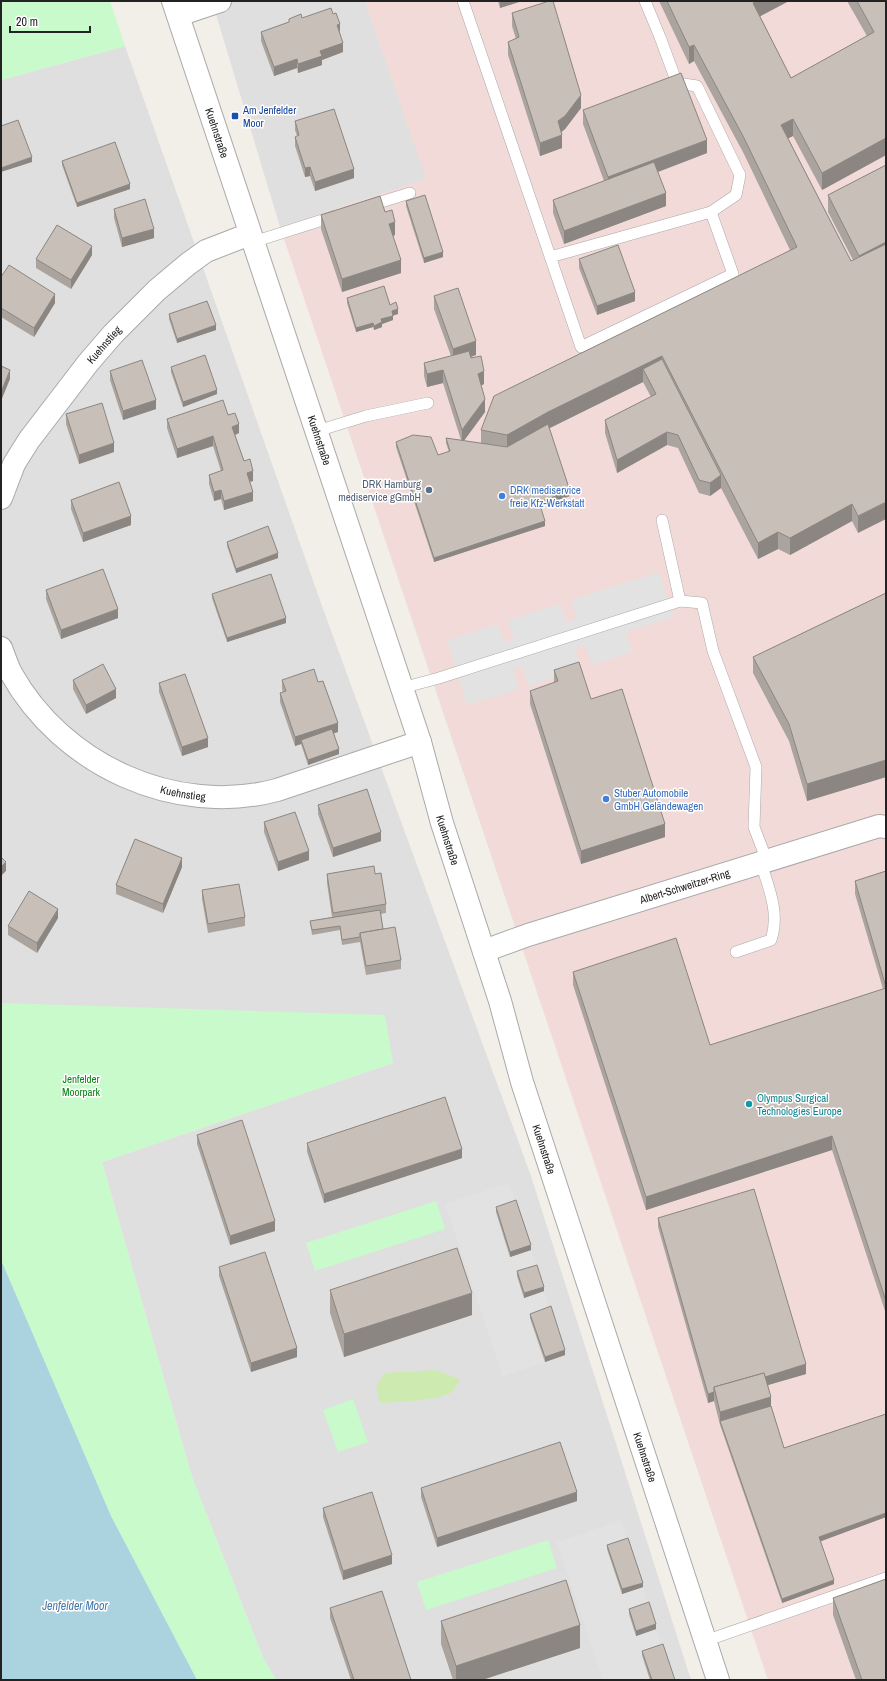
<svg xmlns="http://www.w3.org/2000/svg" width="887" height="1681" viewBox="0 0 887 1681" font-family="'Archivo Narrow',sans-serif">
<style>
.residential{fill:#e0dfdf}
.commercial{fill:#f2dad9}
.grass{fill:#cdebb0}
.park{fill:#c8facc}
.parking{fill:#e2e2e2}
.water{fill:#aad3df}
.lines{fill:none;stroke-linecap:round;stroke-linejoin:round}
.service-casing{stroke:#a9a9a9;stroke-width:12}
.minor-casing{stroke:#a9a9a9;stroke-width:24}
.tertiary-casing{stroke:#a9a9a9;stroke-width:24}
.service{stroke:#fff;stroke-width:11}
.minor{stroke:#fff;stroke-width:22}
.tertiary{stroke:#fff;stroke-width:22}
.wall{fill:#aba49e}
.shaded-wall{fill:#8b8681}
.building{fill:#c7bfb8;stroke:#8b8681}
.transit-dot{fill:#1a4fb4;stroke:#fff;stroke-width:1.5}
.service-dot{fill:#5c6f8a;stroke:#fff;stroke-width:1.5}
.shop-dot{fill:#3f7fe0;stroke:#fff;stroke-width:1.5}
.culture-dot{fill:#0f9aa8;stroke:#fff;stroke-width:1.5}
.labels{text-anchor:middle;stroke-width:3;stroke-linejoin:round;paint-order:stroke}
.transit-label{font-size:11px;fill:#164399;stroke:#fff;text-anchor:start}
.street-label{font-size:11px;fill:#222;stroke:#fff}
.service-label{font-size:11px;fill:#4e5e75;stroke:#fff;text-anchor:end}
.shop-label{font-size:11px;fill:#366cbe;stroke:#fff;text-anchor:start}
.park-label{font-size:11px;fill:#0c8416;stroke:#fff}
.culture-label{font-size:11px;fill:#0d838f;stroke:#fff;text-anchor:start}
.water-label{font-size:12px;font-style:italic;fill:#4a7aab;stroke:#fff}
</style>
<rect width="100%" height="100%" fill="#f2efe9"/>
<g class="residential">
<polygon points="212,1 365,1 427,179 280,227"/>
<polygon points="125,46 322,606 531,1176 691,1680 276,1680 263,1658 192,1477 102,1162 393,1063 1,1003 1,80"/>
</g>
<polygon class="commercial" points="365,1 886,1 886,1680 768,1680 280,227 426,179"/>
<path class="grass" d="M435,1370L460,1379C458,1383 456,1387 454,1390C444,1401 396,1402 380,1403L376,1386L385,1373Z"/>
<g class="park">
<polygon points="1,1 110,1 125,46 1,80"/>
<polygon points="1,1003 385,1015 393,1063 102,1162 192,1477 263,1658 276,1680 197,1680 111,1516 1,1260"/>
<polygon points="436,1201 445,1229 315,1271 306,1243"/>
<polygon points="353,1399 368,1442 338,1452 323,1410"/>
<polygon points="548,1540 557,1568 426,1610 417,1582"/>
</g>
<g class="parking">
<polygon points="659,572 673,617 626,632 632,652 592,665 585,645 575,649 581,669 529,686 522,666 513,669 519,689 467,705 447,640 498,624 504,642 514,640 508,620 560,604 566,622 577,619 571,600"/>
<polygon points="509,1183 516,1205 510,1256 531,1250 537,1270 524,1298 544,1291 551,1311 530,1318 545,1362 503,1376 445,1204"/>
<polygon points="621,1520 628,1542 607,1549 622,1594 643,1587 649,1607 636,1635 656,1629 663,1648 642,1656 650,1680 603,1680 557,1542"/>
</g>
<polygon class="water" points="1,1260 111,1516 197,1680 1,1680"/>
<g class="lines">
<g class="service-casing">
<g id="service">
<polyline points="463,1 581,347 733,274 711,212 550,257"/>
<polyline points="645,1 660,37 677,83 697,86 740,175 736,195 711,212"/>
<polyline points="368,206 410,193"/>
<polyline points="253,242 335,216"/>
<polyline points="317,431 366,416 428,403"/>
<polyline points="662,520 680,601"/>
<polyline points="402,688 439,678 680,601 702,603 713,651 756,767 754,827 767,861"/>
<path d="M736,952L771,940C780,913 769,889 761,863"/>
<polyline points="705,1641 886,1578"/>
</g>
</g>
<g class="minor-casing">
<g id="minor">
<polyline points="178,15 220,1"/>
<path id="s1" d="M1,498L14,464L29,440L88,363L113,334L157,290L188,264L206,251L250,234"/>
<path id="s2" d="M1,648C4,656 7,665 11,673C62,765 175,817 277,790L420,742"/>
<path id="s3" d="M484,951L528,935L879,826L886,827"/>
</g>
</g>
<g class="tertiary-casing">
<g id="tertiary">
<path id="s4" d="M173,1L420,742L442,823L500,1001L522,1082L718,1680"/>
</g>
</g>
<use href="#service" class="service"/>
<use href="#minor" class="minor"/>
<use href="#tertiary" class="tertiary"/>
</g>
<g class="wall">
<polygon points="498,1 522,1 500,8"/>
<polygon points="659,1 789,1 760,16 791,78 867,36 847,1 886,1 886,155 822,190 793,136 788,138 851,261 853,260 828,212 828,195 886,165 858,533 852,521 790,555 778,549 758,559 721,488 710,496 699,493 678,448 667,445 617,473 605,433 605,420 651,397 643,382 549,428 570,496 540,506 545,526 434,562 396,447 396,442 438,455 449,452 446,443 446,438 461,440 443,383 427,387 424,376 424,363 451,356 434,309 434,296 476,355 471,357 484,384 481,385 485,412 464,441 481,443 481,430 790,250 744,154 694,61 689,64"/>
<polygon points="512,13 581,108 565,129 561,132 562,148 540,156 508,55 508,42 516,39 512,26"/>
<polygon points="302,18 340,33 343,52 322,60 322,65 298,73 297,68 274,76 261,41 261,32 289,22 289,19"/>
<polygon points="583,110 707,153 658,172 666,206 564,244 553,213 553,200 604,181 583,124"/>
<polygon points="295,121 354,178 315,191 310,176 305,177 295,146 295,137 297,136 295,130"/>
<polygon points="62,161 130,189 77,207 62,165"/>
<polygon points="406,201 443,257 424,263 406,206"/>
<polygon points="114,209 154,238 122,247 114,218"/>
<polygon points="385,212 395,235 393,236 401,273 342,292 321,229 321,215"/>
<polygon points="92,255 71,289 36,268 36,259"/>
<polygon points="579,259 635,301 597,315 579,268"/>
<polygon points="1,277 55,303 34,337 1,317"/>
<polygon points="347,298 390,305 398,314 393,315 393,320 382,324 382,327 374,330 373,327 356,332 347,303"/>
<polygon points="169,314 216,330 177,343 169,319"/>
<polygon points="171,367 217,394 183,407 171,372"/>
<polygon points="110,371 156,409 123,420 110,380"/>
<polygon points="66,414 114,452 79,464 66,424"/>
<polygon points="228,415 239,433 235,435 244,461 253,481 250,482 253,501 224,510 221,499 214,501 209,484 209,475 221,471 213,446 177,458 167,428 167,419"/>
<polygon points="71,500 131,525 83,542 71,509"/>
<polygon points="227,542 278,558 236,573 227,546"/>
<polygon points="46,590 118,618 61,639 46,599"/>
<polygon points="886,593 886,777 807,801 789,741 753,673 753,657"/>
<polygon points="212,594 286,623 227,642 212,598"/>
<polygon points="554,670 591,699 665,837 581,864 530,704 530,691 554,683"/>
<polygon points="73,680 116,698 86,714 73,689"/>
<polygon points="282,680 338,732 334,733 339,754 308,765 301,744 295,746 280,702 280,693 283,692 282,689"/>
<polygon points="159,683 208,747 182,756 159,692"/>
<polygon points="318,805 381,841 333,857 318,814"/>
<polygon points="264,822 309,860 278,871 264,832"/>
<polygon points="182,867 163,913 116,894 116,885"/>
<polygon points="886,871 886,1314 832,1150 646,1210 573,985 573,972 710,1045 883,989 855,894 855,881"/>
<polygon points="327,874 375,874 386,904 386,913 381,914 383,929 401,960 401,969 366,975 360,942 342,945 340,930 312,935 310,921 332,917 327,883"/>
<polygon points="202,890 245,917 245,926 208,933 202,899"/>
<polygon points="58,918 37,953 8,935 8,926"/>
<polygon points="197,1135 275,1231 230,1245 197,1144"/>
<polygon points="307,1143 462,1158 324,1203 307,1152"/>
<polygon points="496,1207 531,1250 510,1257 496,1212"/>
<polygon points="658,1218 806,1374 768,1385 771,1406 784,1448 886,1414 886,1517 820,1541 834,1584 782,1603 720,1425 714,1401 708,1403 658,1227"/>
<polygon points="219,1267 297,1357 251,1372 219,1276"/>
<polygon points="517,1271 544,1291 524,1298 517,1276"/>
<polygon points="330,1290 472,1315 344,1357 330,1313"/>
<polygon points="530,1314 565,1355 545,1362 530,1318"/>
<polygon points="421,1488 577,1501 437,1547 421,1497"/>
<polygon points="323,1508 392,1564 343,1580 323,1517"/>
<polygon points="607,1545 643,1587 622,1594 607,1549"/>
<polygon points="833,1598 886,1680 856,1680 833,1615"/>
<polygon points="330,1608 411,1680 351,1680 330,1618"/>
<polygon points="629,1609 656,1629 636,1636 629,1614"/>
<polygon points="441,1621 580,1648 482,1680 453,1680 441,1644"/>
<polygon points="642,1651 675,1680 650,1680 642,1655"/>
</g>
<g class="shaded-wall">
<polygon points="500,1 522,1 500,8"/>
<polygon points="756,1 789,1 753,20 753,3"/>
<polygon points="340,24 340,33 337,25"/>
<polygon points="343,43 343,52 322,60 322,65 298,73 298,64 320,51"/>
<polygon points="694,45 694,61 689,64 689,47"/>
<polygon points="297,59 297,68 274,76 274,67"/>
<polygon points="581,95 581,108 565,129 558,135 558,121"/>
<polygon points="793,119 793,136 781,142 781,125"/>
<polygon points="562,135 562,148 540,156 540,143"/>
<polygon points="886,138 886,155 822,190 822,173"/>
<polygon points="707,140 707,153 608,191 608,177"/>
<polygon points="32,157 32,162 1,172 1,168"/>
<polygon points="310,167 310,176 305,177 305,168"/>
<polygon points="354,169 354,178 315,191 315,182"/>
<polygon points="130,184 130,189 77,207 77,203"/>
<polygon points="666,193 666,206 564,244 564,231"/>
<polygon points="395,222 395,235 389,237 389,224"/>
<polygon points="154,229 154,238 122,247 122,238"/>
<polygon points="886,242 886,258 859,273 859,256"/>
<polygon points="92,246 92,255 71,289 71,280"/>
<polygon points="443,252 443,257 424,263 424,258"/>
<polygon points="401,260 401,273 342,292 342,279"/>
<polygon points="635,292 635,301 597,315 597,306"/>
<polygon points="55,294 55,303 34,337 34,328"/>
<polygon points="398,309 398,314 392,316 392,311"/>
<polygon points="393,316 393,320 382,324 382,327 374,330 374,326 381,319"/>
<polygon points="373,323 373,327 356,332 356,328"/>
<polygon points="216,325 216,330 177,343 177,339"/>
<polygon points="476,341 476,355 453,363 453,349"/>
<polygon points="662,356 662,373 643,369 643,382 548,429 507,451 507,435 548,412"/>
<polygon points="10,370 10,379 1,401 1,392"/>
<polygon points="443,370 443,383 427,387 427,374"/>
<polygon points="484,371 484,384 478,387 478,374"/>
<polygon points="217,390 217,394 183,407 183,402"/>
<polygon points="485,399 485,412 462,443 462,430"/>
<polygon points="156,400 156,409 123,420 123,411"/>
<polygon points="239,424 239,433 232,436 232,427"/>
<polygon points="667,432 667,445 617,473 617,460"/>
<polygon points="213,436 213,446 177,458 177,449"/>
<polygon points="114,443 114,452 79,464 79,455"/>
<polygon points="253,471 253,481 247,482 247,473"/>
<polygon points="721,475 721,488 710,496 710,483"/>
<polygon points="221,490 221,499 214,501 214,492"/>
<polygon points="570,491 570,496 539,506 539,502"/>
<polygon points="253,492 253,501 224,510 224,501"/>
<polygon points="886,502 886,519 858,533 858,516"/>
<polygon points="852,504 852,521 790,555 790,538"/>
<polygon points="131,516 131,525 83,542 83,533"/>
<polygon points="545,521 545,526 434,562 434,558"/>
<polygon points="778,532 778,549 758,559 758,543"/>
<polygon points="278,553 278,558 236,573 236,569"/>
<polygon points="118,609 118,618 61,639 61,630"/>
<polygon points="286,618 286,623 227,642 227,638"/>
<polygon points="116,689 116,698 86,714 86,705"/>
<polygon points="338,723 338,732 302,744 301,740 301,744 295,746 295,737"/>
<polygon points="208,738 208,747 182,756 182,747"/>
<polygon points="339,749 339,754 308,765 308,760"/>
<polygon points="886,760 886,777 807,801 807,784"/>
<polygon points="665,824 665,837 581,864 581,851"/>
<polygon points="381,832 381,841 333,857 333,848"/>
<polygon points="309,851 309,860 278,871 278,862"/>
<polygon points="182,858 182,867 163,913 163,904"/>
<polygon points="6,862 6,871 1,876 1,867"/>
<polygon points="58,909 58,918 37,953 37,943"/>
<polygon points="832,1136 832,1150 646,1210 646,1197"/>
<polygon points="462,1149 462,1158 324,1203 324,1194"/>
<polygon points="275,1221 275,1231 230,1245 230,1236"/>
<polygon points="531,1245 531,1250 510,1257 510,1252"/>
<polygon points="544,1287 544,1291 524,1298 524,1293"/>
<polygon points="472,1293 472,1315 344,1357 344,1334"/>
<polygon points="297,1348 297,1357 251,1372 251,1363"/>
<polygon points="565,1350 565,1355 545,1362 545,1357"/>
<polygon points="806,1364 806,1374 717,1400 715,1392"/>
<polygon points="714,1392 714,1401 708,1403 708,1394"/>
<polygon points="771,1397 771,1410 720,1421 720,1412"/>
<polygon points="577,1492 577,1501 437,1547 437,1538"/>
<polygon points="886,1513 886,1517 819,1542 819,1537"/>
<polygon points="392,1555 392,1564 343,1580 343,1571"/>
<polygon points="834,1580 834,1584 782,1603 782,1599"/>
<polygon points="643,1583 643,1587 622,1594 622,1589"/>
<polygon points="656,1624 656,1629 636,1636 636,1631"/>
<polygon points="580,1625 580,1648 482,1680 456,1680 456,1666"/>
</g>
<g class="building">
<polygon points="549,1 553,1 581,95 565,116 558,121 562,135 540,143 508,42 519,37 512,13"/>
<polygon points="667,1 756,1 753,3 791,78 874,32 857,1 886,1 886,138 822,173 793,119 781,125 851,261 886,244 886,502 858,516 852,504 790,538 778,532 758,543 662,356 548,412 507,435 481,430 494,396 797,247 744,138 694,45 689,47"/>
<polygon points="331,8 333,14 336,13 340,24 337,25 343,43 320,51 322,56 298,64 297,59 274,67 261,32 289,22 289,19 301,14 302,18"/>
<polygon points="681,73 707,140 608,177 583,110"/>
<polygon points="334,109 354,169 315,182 310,167 305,168 295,137 299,135 295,121"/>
<polygon points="18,120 32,157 1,168 1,126"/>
<polygon points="115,142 130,184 77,203 62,161"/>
<polygon points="654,162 666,193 564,231 553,200"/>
<polygon points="886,165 886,242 859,256 828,195"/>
<polygon points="425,195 443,252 424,258 406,201"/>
<polygon points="380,196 385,212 392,210 395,222 389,224 401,260 342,279 321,215"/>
<polygon points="145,199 154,229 122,238 114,209"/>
<polygon points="57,225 92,246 71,280 36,259"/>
<polygon points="618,245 635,292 597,306 579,259"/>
<polygon points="9,265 55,294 34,328 1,308 1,277"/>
<polygon points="384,286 390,305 396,302 398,309 392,311 393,316 381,319 382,322 374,326 373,323 356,328 347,298"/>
<polygon points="458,288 476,341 453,349 434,296"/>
<polygon points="207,301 216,325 177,339 169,314"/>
<polygon points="469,351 471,358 481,356 484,371 478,374 485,399 462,430 443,370 427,374 424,363"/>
<polygon points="205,355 217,390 183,402 171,367"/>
<polygon points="662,359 721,475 710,483 699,480 678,435 667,432 617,460 605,420 656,394 643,369"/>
<polygon points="142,360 156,400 123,411 110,371"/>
<polygon points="1,366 10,370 1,392"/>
<polygon points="223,400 228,415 235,413 239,424 232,427 244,461 250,459 253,471 247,473 253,492 224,501 221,490 214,492 209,475 223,470 213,436 177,449 167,419"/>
<polygon points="102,403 114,443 79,455 66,414"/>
<polygon points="548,424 570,491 539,502 545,521 434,558 396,442 413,435 431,437 438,455 450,451 446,438 507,447"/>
<polygon points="119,482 131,516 83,533 71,500"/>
<polygon points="268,526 278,553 236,569 227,542"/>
<polygon points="103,569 118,609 61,630 46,590"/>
<polygon points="271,574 286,618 227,638 212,594"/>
<polygon points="886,593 886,760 807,784 789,724 753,657"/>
<polygon points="579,662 591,699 622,689 665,824 581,851 530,691 558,681 554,670"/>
<polygon points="103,664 116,689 86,705 73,680"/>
<polygon points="314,669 318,682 323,681 338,723 295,737 280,693 286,691 282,680"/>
<polygon points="185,674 208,738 182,747 159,683"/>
<polygon points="332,729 339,749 308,760 301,740"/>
<polygon points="367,789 381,832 333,848 318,805"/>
<polygon points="295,812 309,851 278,862 264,822"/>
<polygon points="135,839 182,858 163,904 116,885"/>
<polygon points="1,857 6,862 1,867"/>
<polygon points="374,866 375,874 381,873 386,904 333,913 327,874"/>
<polygon points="886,871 886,987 855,881"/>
<polygon points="239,884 245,917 208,924 202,890"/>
<polygon points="29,891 58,909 37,943 8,926"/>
<polygon points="380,910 383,929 360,933 360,937 342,940 340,926 312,930 310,921"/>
<polygon points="395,927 401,960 366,966 360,933"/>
<polygon points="676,938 710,1045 886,988 886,1301 832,1136 646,1197 573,972"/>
<polygon points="445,1097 462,1149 324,1194 307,1143"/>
<polygon points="242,1120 275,1221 230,1236 197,1135"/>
<polygon points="754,1189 806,1364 765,1377 764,1373 714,1387 714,1392 708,1394 658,1218"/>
<polygon points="516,1200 531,1245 510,1252 496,1207"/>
<polygon points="457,1248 472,1293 344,1334 330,1290"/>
<polygon points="265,1252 297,1348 251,1363 219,1267"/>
<polygon points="537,1265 544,1287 524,1293 517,1271"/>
<polygon points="551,1306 565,1350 545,1357 530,1314"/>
<polygon points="764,1373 771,1397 720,1412 714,1387"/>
<polygon points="771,1406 784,1448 886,1414 886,1513 819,1537 834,1580 782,1599 720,1421"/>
<polygon points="560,1442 577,1492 437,1538 421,1488"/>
<polygon points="372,1492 392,1555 343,1571 323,1508"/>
<polygon points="628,1538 643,1583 622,1589 607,1545"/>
<polygon points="886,1579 886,1680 862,1680 833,1598"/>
<polygon points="566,1580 580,1625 456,1666 441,1621"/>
<polygon points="382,1591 411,1680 354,1680 330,1608"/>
<polygon points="649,1602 656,1624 636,1631 629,1609"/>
<polygon points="663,1644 675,1680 652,1680 642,1651"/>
</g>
<rect class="transit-dot" x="231" y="112" width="8" height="8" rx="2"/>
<circle class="service-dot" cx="429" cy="490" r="4"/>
<g class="shop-dot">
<circle cx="502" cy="496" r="4"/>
<circle cx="606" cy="799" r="4"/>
</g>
<circle class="culture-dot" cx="749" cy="1104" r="4"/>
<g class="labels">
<g class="transit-label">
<text x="243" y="114">Am Jenfelder<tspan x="243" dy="13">Moor</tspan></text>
</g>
<g class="street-label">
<text dy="4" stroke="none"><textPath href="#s4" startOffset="139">Kuehnstraße</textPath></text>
<text dy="4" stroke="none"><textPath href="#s1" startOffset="186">Kuehnstieg</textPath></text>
<text dy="4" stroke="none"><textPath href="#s4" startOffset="463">Kuehnstraße</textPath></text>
<text dy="4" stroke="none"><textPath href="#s2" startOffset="244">Kuehnstieg</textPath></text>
<text dy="4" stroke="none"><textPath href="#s4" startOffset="883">Kuehnstraße</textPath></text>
<text dy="4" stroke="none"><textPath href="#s3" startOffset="211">Albert-Schweitzer-Ring</textPath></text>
<text dy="4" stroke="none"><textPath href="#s4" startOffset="1207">Kuehnstraße</textPath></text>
<text dy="4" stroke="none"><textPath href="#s4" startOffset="1531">Kuehnstraße</textPath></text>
</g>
<g class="service-label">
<text x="421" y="488">DRK Hamburg<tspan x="421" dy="13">mediservice gGmbH</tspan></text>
</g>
<g class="shop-label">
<text x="510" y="494">DRK mediservice<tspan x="510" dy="13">freie Kfz-Werkstatt</tspan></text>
<text x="614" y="797">Stuber Automobile<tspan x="614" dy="13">GmbH Geländewagen</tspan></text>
</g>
<g class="park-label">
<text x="81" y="1083">Jenfelder<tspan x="81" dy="13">Moorpark</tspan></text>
</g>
<g class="culture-label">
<text x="757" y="1102">Olympus Surgical<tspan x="757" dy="13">Technologies Europe</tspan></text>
</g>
<g class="water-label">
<text x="75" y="1610">Jenfelder Moor</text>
</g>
</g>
<rect width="887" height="1681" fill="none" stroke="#222222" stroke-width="4"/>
<path d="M10 26v6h80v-6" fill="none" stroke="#222222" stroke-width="2"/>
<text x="16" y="26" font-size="12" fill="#222222" stroke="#ffffff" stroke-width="3" paint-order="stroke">20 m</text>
</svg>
